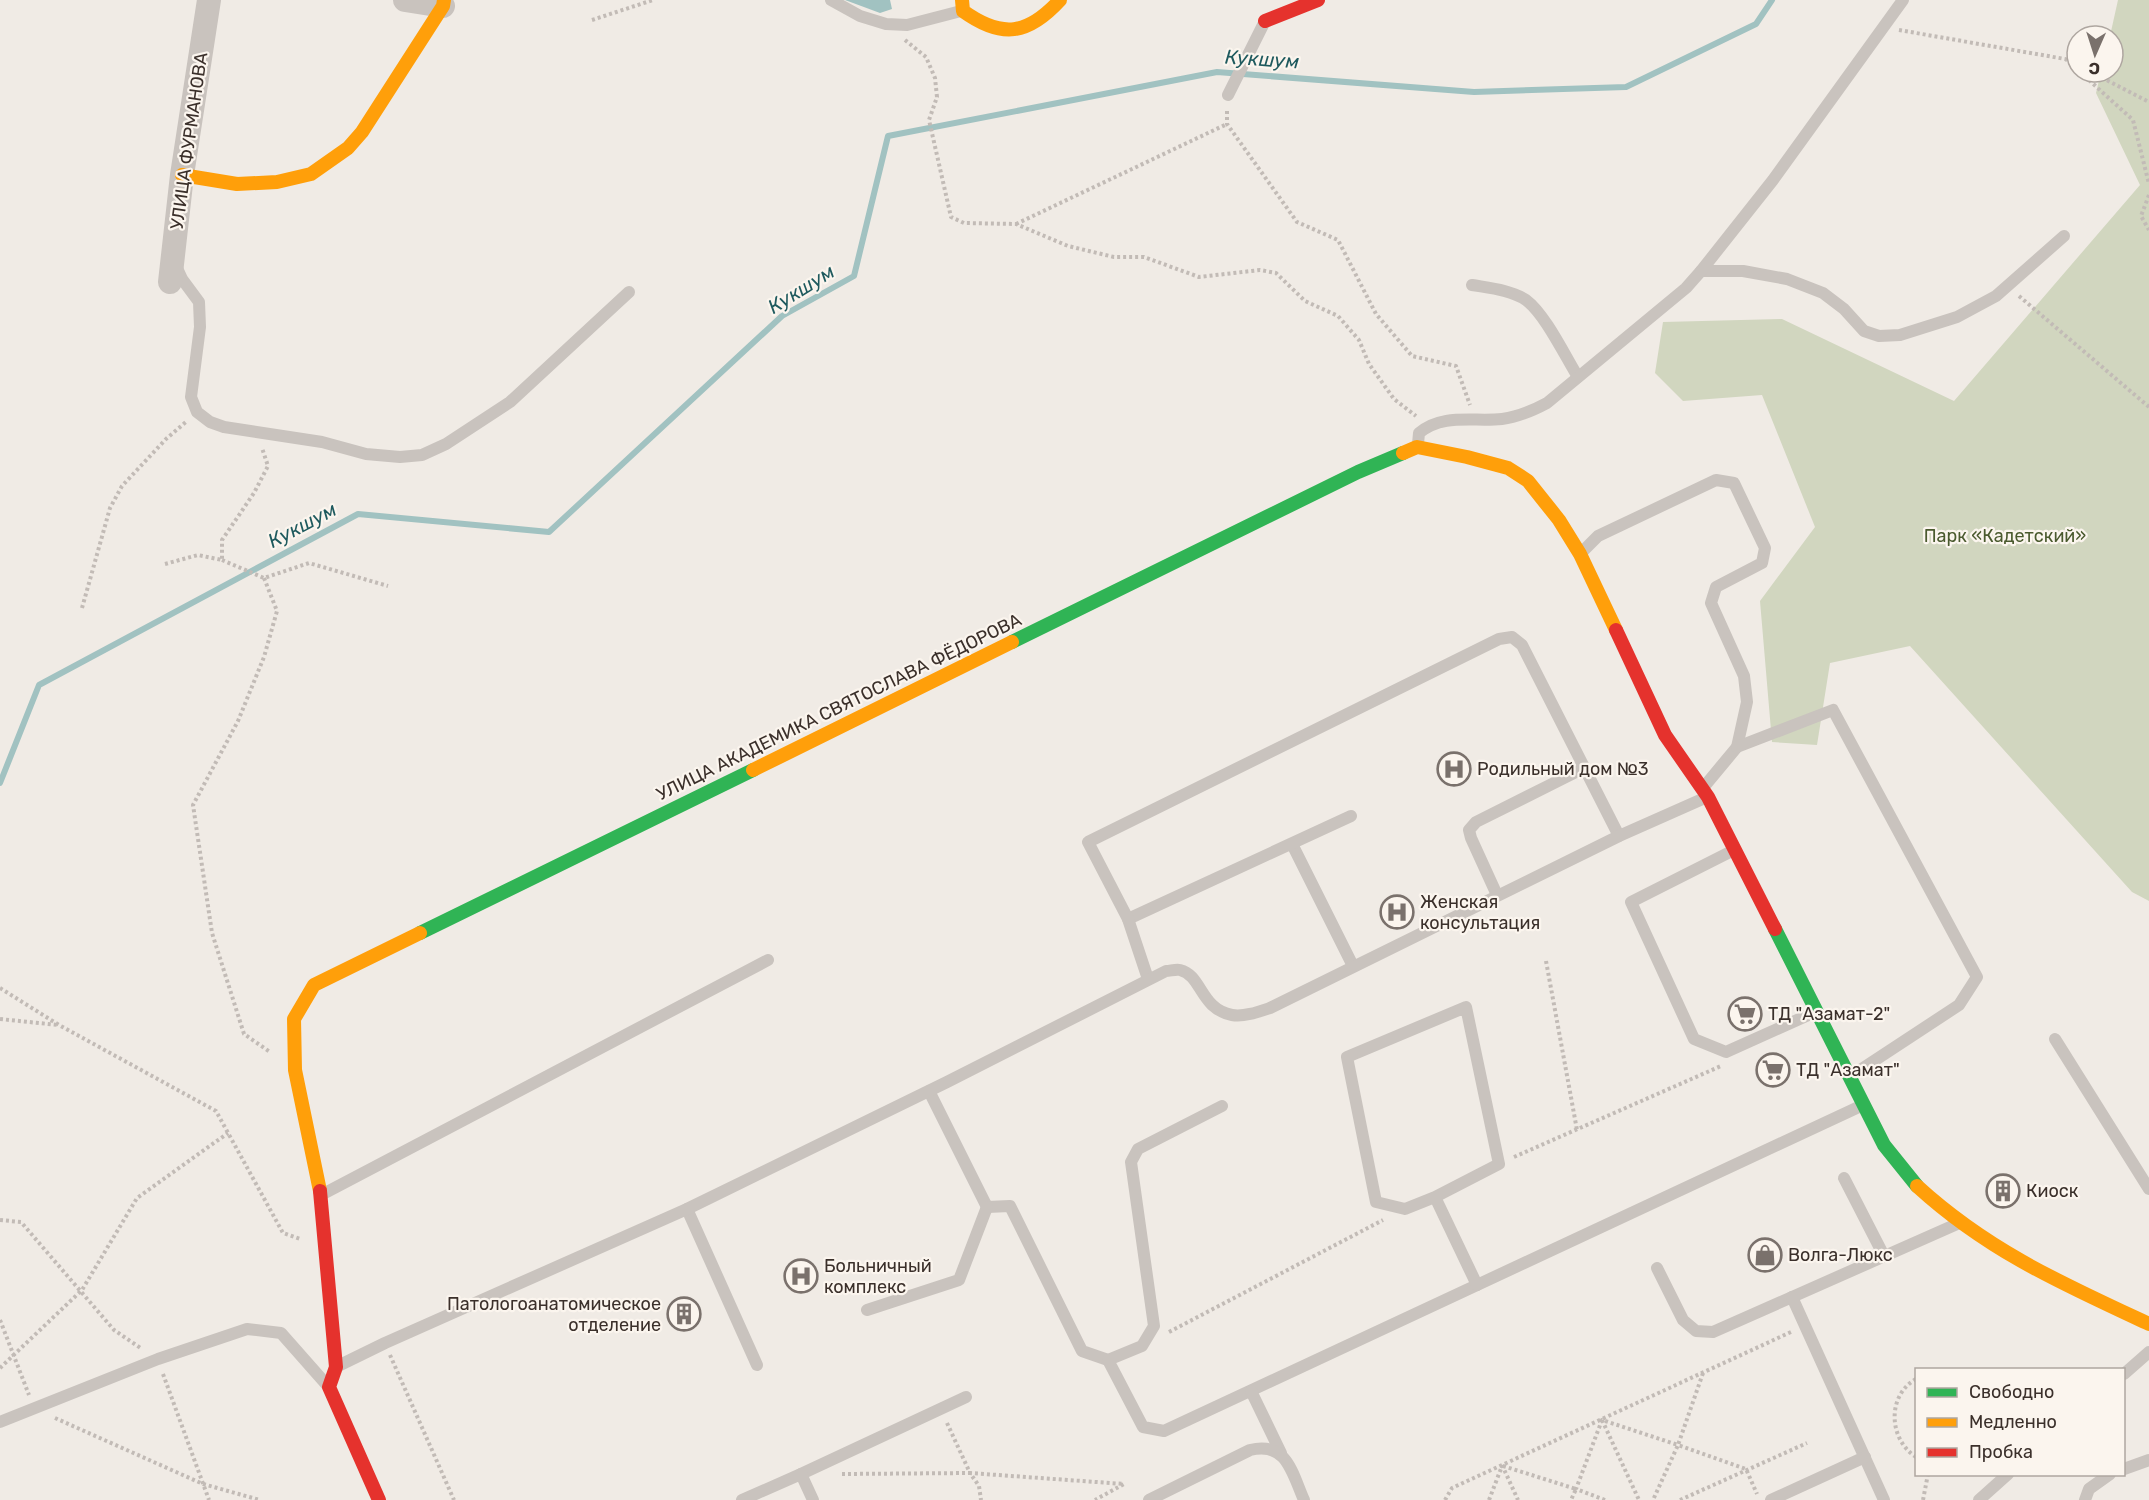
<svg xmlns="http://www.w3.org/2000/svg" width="2149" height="1500" viewBox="0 0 2149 1500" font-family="Rubik,sans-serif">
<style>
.green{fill:#d1d6bf}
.water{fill:#a1c2c1}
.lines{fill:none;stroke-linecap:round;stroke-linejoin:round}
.stream{stroke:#a1c2c1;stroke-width:6}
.path{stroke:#c2bbb6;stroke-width:4;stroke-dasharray:3 3;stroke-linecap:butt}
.lane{stroke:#c9c3be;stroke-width:12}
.street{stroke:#c9c3be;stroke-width:24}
.fast{stroke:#30b455;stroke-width:14}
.slow{stroke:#ff9f0a;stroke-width:14}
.jam{stroke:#e5322d;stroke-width:14}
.labels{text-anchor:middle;stroke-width:4.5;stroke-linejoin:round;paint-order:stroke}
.street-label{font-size:18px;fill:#3b302b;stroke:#fbf5ee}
.park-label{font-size:18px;fill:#4a5a2e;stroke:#fbf5ee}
.poi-label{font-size:18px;fill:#3b302b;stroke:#fbf5ee;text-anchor:start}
.water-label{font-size:20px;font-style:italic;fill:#1f5a5e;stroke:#fbf5ee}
</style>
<rect width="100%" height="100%" fill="#f0ebe5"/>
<polygon class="green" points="2118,0 2149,0 2149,901 2132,892 1910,646 1830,663 1817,745 1772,742 1760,601 1815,527 1762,395 1683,401 1655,373 1663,322 1782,319 1954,401 2140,185 2096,93 2101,72 2113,72 2113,36 2110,36"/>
<polygon class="water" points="845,0 890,0 892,9 880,13"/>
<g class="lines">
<polyline class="stream" points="0,783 39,685 358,514 549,532 782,316 854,276 888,136 1217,72 1474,92 1626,87 1756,24 1772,0"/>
<g class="path">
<polyline points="592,20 653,0"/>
<polyline points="1899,30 2065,59 2077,65"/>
<polyline points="905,40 926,57 935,78 937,97 929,120 951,217 964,223 1016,224 1068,246 1114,257 1144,257 1199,277 1260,270 1276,273 1305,301 1338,316 1359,340 1369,364 1394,399 1416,416"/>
<polyline points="2080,72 2133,120 2149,184"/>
<polyline points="2091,72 2149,102"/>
<polyline points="1227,111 1227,124 1297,222 1338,240 1376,314 1412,356 1456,366 1470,405"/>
<polyline points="2149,195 2141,216 2149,230"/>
<polyline points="1016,224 1227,124"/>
<polyline points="2019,296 2149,407"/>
<polyline points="222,560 264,578 309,563 388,586"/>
<polyline points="165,564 198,555 222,560 222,540 254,493 268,466 262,448"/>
<polyline points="264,578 277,611 264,657 238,721 193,805 212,933 244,1034 270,1052"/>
<polyline points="82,608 110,508 122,486 166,439 187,421"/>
<polyline points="1546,961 1577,1130"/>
<polyline points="0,988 59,1025 216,1111 283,1233 300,1239"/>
<polyline points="0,1019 58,1025"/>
<polyline points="1514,1157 1721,1066"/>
<polyline points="0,1220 21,1222 114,1330 142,1349"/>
<polyline points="0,1320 29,1395"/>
<polyline points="1169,1332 1383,1220"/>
<polyline points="390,1355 454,1500"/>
<polyline points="0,1368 82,1290 137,1198 228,1133"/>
<polyline points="1703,1373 1678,1445 1746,1469 1757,1494"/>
<polyline points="163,1374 209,1500"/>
<path d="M1916,1379C1887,1395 1888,1439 1916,1457"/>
<polyline points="55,1418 203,1484 260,1500"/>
<polyline points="1602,1420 1639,1500"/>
<polyline points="947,1423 970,1473 1124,1484 1095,1500"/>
<polyline points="1502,1465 1518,1500"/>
<polyline points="1503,1466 1576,1489 1571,1500"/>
<polyline points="842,1474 970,1473 979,1486 981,1500"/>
<polyline points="1445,1500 1452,1488 1791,1332"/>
<polyline points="1489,1500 1502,1466"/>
<polyline points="1605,1500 1576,1489 1602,1420 1678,1445 1653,1500"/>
<polyline points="1680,1500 1807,1443"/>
<polyline points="1923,1500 1928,1474"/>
</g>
<g class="lane">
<polyline points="831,0 860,16 886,24 907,25 961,11"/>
<polyline points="1228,95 1265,21"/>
<polyline points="176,266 182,279 199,302 200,327 191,397 197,412 210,422 224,427 322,442 366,454 400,457 422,455 446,444 510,402 629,292"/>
<polyline points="1701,271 1743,271 1787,279 1823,293 1844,309 1864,331 1879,336 1900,335 1957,317 1996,296 2064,236"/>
<path d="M1472,285C1489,288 1511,290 1526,300C1545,314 1565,356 1578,377"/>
<path d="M1418,444L1419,433C1443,413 1473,422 1502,419C1518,417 1534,410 1547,403L1686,288L1701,271L1773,180L1903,0"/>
<polyline points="1582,552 1598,536 1716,480 1734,483 1765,548 1762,563 1716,587 1711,603 1744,676 1747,702 1737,747 1703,788"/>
<polyline points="1737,747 1833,710 1977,977 1959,1005 1851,1076"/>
<polyline points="1292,844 1353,966"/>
<polyline points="1732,851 1631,902 1694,1039 1726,1052 1815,1012"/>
<polyline points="1497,895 1471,838 1469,830 1476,822 1584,768"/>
<polyline points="1128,919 1351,816"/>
<polyline points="1148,979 1128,919 1088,842 1499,639 1512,637 1522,645 1619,836"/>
<polyline points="2055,1039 2149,1189"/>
<polyline points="929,1091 987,1207 1010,1206 1082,1351 1108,1360"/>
<polyline points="1222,1106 1138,1149 1131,1162 1154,1326 1142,1346 1108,1360 1143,1427 1164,1431 1863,1105"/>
<polyline points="1844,1178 1884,1256"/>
<polyline points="323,1194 768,960"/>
<polyline points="1435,1197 1499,1164 1466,1007 1347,1057 1376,1202 1405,1209 1435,1197 1477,1285"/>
<polyline points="687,1209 757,1365"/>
<polyline points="1657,1268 1683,1320 1696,1331 1713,1332 1957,1224"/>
<polyline points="1792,1297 1884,1500"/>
<polyline points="867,1310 959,1280 987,1207"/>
<path d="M338,1366L385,1343L687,1209L947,1082L1166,971C1170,971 1176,969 1180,970C1202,975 1200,1009 1232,1015C1244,1017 1258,1012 1270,1008L1619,836L1707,797"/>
<polyline points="2124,1374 2149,1352"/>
<polyline points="1251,1391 1281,1453"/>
<polyline points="0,1422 158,1359 247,1329 281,1333 326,1384"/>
<polyline points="2124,1469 2149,1460"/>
<polyline points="801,1474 966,1397"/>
<polyline points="742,1500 801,1474 813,1500"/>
<path d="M1149,1500L1250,1450C1287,1441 1292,1473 1304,1500"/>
<polyline points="1771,1500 1865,1457"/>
<polyline points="1979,1500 2008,1474"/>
<polyline points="2085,1500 2089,1489 2110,1474"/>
</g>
<g class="street">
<polyline points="405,0 443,6"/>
<polyline points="170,282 182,175 209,0"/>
</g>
<g class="fast">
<polyline points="1012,642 1358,472 1403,453"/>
<polyline points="1775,929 1884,1145 1917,1186"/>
<polyline points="420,933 753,770"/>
</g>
<g class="slow">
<path d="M962,0L963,11C1002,39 1028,35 1060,0"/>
<polyline points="182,175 237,184 277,182 311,174 348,148 362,132 443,6 444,0"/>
<polyline points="1403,453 1417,447 1467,457 1508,468 1528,481 1559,520 1580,554 1616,630"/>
<polyline points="753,770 1012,642"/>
<path d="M1917,1186C1988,1251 2063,1284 2149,1324"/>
<polyline points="320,1191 295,1070 294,1019 314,985 420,933"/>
</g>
<g class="jam">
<polyline points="1265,21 1318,0"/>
<polyline points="1616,630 1665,735 1708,797 1775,929"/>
<polyline points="320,1191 336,1367 329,1387 379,1500"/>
</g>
</g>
<defs>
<g id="hospital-ring" transform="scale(1.725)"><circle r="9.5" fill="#fbf5ee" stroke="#7a716c" stroke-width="1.5"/><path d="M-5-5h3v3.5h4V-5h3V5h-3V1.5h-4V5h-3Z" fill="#7a716c"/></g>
<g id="supermarket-ring" transform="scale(1.725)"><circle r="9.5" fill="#fbf5ee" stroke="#7a716c" stroke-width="1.5"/><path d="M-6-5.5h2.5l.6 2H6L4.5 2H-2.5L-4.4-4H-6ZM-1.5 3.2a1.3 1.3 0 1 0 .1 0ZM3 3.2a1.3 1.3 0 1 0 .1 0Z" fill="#7a716c"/></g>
<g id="building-ring" transform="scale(1.725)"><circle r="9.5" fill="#fbf5ee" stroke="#7a716c" stroke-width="1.5"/><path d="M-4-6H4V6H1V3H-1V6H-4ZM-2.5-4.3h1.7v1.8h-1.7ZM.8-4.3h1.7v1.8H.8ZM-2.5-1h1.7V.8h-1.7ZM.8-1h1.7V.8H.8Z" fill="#7a716c"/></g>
<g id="shop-ring" transform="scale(1.725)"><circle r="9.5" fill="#fbf5ee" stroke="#7a716c" stroke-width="1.5"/><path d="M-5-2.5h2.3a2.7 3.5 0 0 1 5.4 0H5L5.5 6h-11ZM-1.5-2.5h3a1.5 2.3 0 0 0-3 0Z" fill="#7a716c"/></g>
</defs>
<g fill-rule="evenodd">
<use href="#hospital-ring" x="1454" y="769"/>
<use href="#hospital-ring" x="1397" y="912"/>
<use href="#supermarket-ring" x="1745" y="1014"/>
<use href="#supermarket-ring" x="1773" y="1070"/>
<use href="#building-ring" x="2003" y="1191"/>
<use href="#shop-ring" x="1765" y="1255"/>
<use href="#hospital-ring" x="801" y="1276"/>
<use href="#building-ring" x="684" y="1314"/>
</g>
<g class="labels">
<g class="street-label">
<text transform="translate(189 141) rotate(-82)" y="6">УЛИЦА ФУРМАНОВА</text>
<text transform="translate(839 707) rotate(-26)" y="6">УЛИЦА АКАДЕМИКА СВЯТОСЛАВА ФЁДОРОВА</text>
</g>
<g class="park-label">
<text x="2005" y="542">Парк «Кадетский»</text>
</g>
<g class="poi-label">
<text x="1477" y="775">Родильный дом №3</text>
<text x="1420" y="908">Женская<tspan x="1420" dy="21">консультация</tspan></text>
<text x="1768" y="1020">ТД "Азамат-2"</text>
<text x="1796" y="1076">ТД "Азамат"</text>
<text x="2026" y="1197">Киоск</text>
<text x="1788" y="1261">Волга-Люкс</text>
<text x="824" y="1272">Больничный<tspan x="824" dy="21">комплекс</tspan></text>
<text x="661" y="1310" text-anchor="end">Патологоанатомическое<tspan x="661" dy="21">отделение</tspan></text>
</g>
<g class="water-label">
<text transform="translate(1262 59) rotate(4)" y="7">Кукшум</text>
<text transform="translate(801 289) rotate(-32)" y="7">Кукшум</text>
<text transform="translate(302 525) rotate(-28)" y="7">Кукшум</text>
</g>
</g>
<rect x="1915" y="1368" width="210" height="108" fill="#fbf5ee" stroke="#aea6a0" stroke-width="1.5"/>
<rect x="1927" y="1388" width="30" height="9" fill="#30b455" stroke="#aea6a0" stroke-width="1.5"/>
<text x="1969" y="1398" font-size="18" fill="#3b302b">Свободно</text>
<rect x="1927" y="1418" width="30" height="9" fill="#ff9f0a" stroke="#aea6a0" stroke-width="1.5"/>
<text x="1969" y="1428" font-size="18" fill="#3b302b">Медленно</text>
<rect x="1927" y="1448" width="30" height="9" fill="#e5322d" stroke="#aea6a0" stroke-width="1.5"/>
<text x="1969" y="1458" font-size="18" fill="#3b302b">Пробка</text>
<g transform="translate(2095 54) rotate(183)"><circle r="28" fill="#fbf5ee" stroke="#aea6a0" stroke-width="1.5"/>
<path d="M0-4.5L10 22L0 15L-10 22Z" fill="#7a716c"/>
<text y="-9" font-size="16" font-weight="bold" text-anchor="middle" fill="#3b302b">С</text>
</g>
</svg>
